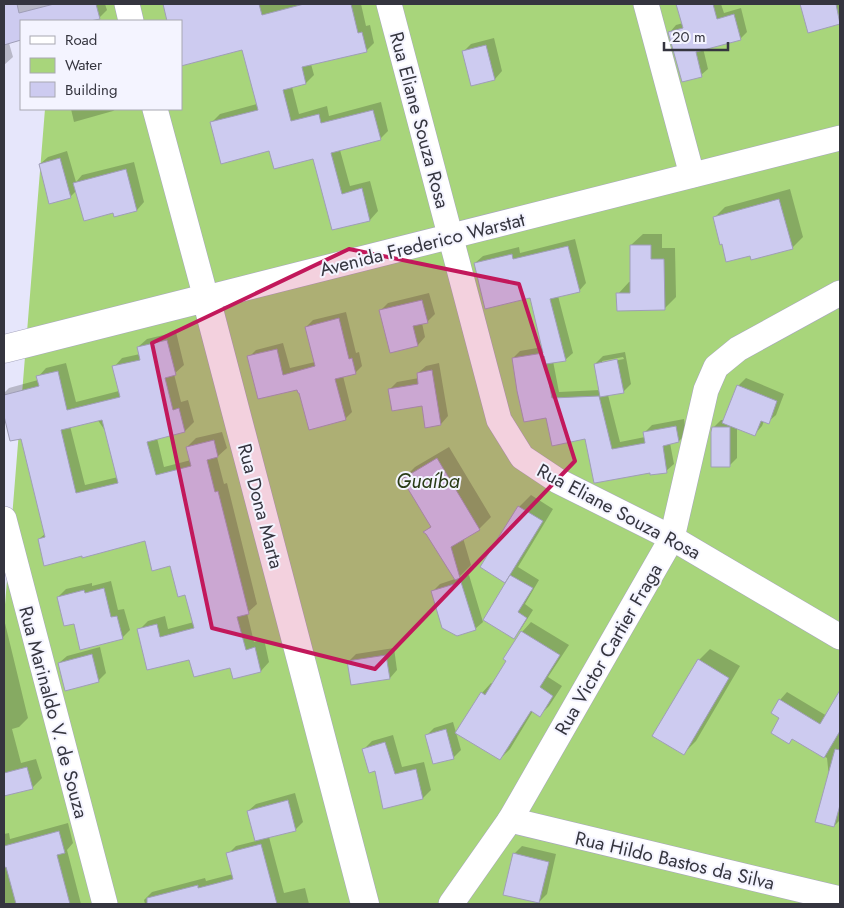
<svg xmlns="http://www.w3.org/2000/svg" width="844" height="908" viewBox="0 0 844 908" font-family="Jost,sans-serif">
<style>
.water{fill:#a8d57b}
.shadow{fill:#0003;fill-rule:evenodd}
.building{fill:#cdcbf0;stroke:#9f9eb7;fill-rule:evenodd}
.lines{fill:none;stroke-linecap:round;stroke-linejoin:round}
.minor-casing{stroke:#a7a6bf;stroke-width:26}
.tertiary-casing{stroke:#a7a6bf;stroke-width:29}
.minor{stroke:#fff;stroke-width:25}
.tertiary{stroke:#fff;stroke-width:28}
.marked{fill:#c2185b;fill-opacity:0.2;stroke:#c2185b;stroke-width:4;stroke-linejoin:round}
.labels{text-anchor:middle;stroke-width:4;stroke-linejoin:round;paint-order:stroke}
.street-label{font-size:19px;fill:#35353f;stroke:#f4f4ff}
.water-label{font-size:20px;font-style:italic;fill:#293b16;stroke:#f4f4ff}
</style>
<rect width="100%" height="100%" fill="#e6e6fb"/>
<polygon class="water" points="53,4 840,4 840,904 4,904 4,617 45,109 181,109 181,21 52,21"/>
<g class="shadow">
<polygon points="4,4 105,4 107,10 99,18 89,21 21,21 21,40 9,43 13,57 4,65"/>
<polygon points="164,4 361,4 366,26 370,25 374,43 366,51 311,64 314,75 306,83 292,87 299,114 327,106 329,116 381,102 388,131 380,139 340,150 350,186 370,181 378,211 370,220 333,229 314,158 270,149 211,123 220,114 257,104 243,49 181,21 169,21"/>
<polygon points="678,4 721,4 724,13 741,8 747,32 740,39 703,48 708,69 701,75 670,32 676,25 683,23"/>
<polygon points="801,4 840,4 840,23 809,31"/>
<polygon points="494,38 502,71 495,79 463,52 471,44"/>
<polygon points="71,109 116,109 113,111 74,122"/>
<polygon points="67,151 76,182 82,175 134,162 144,202 137,210 114,212 77,190 70,197 40,164 48,157"/>
<polygon points="790,189 803,237 792,248 751,254 714,218 725,207"/>
<polygon points="643,234 662,234 662,248 675,248 676,297 664,309 618,294 629,282 631,282 631,245"/>
<path d="M575,239L586,283L579,291L558,296L573,353L565,360L553,361L559,392L600,390L595,364L603,356L625,352L631,384L623,392L608,395L620,442L645,437V432L652,425L684,419L686,434L679,441L670,443L674,464L666,471H651L547,416L513,358L520,351L543,347L530,297L475,263L483,256L519,247L520,253ZM623,357L624,359L602,363V361Z"/>
<polygon points="429,293 435,314 427,322 422,323 425,337 418,345 380,311 388,303"/>
<polygon points="346,312 356,353 359,352 362,366 355,373 343,376 352,412 345,419 249,357 256,350 283,343 290,368 315,362 306,327 313,320"/>
<path d="M176,332L184,365L174,374L181,402L188,400L194,422L185,431L157,438L164,467L191,460L187,447L196,438L222,432L227,448L217,457L224,484L227,483L257,604L247,613L254,642L264,639L269,662L261,671L231,667L190,658L139,630L148,621L165,616L168,629L194,622L186,593L171,565L146,540L39,539L46,533L22,437L11,440L4,411V393L9,388L38,380V377L46,368L66,363L76,402L119,391L114,367L122,358L140,354L138,347L147,339ZM97,419L106,432L118,477L85,485L70,426Z"/>
<polygon points="439,363 448,416 441,424 423,405 389,390 397,382 419,378 418,373 426,366"/>
<polygon points="746,378 784,394 776,415 768,422 764,421 762,426 755,434 737,427 737,458 729,466 713,428 721,420 725,420 738,386"/>
<polygon points="449,447 491,517 479,529 463,538 471,565 458,578 469,575 483,622 475,629 433,591 440,584 455,579 425,532 432,525 403,479 415,467"/>
<polygon points="531,495 553,509 518,567 539,580 525,604 533,610 521,629 514,637 510,576 505,581 519,507"/>
<polygon points="111,581 118,610 124,609 130,630 122,638 58,597 66,589 92,583 92,586"/>
<polygon points="4,619 28,718 19,727 12,729 21,763 36,759 42,778 33,787 4,795"/>
<polygon points="531,622 569,645 548,677 562,686 549,706 540,715 533,711 510,749 500,759 482,693 491,683 493,684 508,660 522,632"/>
<polygon points="100,647 106,673 98,681 59,663 67,656"/>
<polygon points="394,648 397,670 390,678 348,662 356,654"/>
<polygon points="710,649 740,666 696,741 684,753 699,660"/>
<polygon points="787,692 827,716 835,702 840,696 840,820 834,826 827,758 793,738 781,718 780,700"/>
<polygon points="453,722 461,750 453,758 427,735 434,728"/>
<polygon points="393,735 402,767 424,762 431,790 423,798 384,807 376,770 364,749 372,741"/>
<polygon points="295,793 303,822 295,830 269,837 284,893 305,888 309,904 258,904 257,902 250,904 145,904 144,900 152,892 205,878 206,881 233,874 228,854 236,846 256,841 248,811 256,804"/>
<polygon points="68,823 73,843 67,850 81,904 4,904 4,834 9,833 10,839"/>
<polygon points="522,846 556,854 547,894 539,902 514,854"/>
</g>
<g class="building">
<polygon points="4,4 17,4 19,13 54,4 96,4 100,19 90,21 21,21 21,40 4,45"/>
<polygon points="163,4 259,4 262,15 304,4 351,4 358,33 362,32 367,52 302,67 306,84 283,90 291,121 319,114 321,123 373,110 381,140 331,153 342,194 362,188 370,221 332,230 313,159 274,169 269,151 221,164 210,122 258,110 242,50 181,66 181,21 167,21"/>
<polygon points="676,4 713,4 717,19 734,14 741,40 696,52 702,77 682,82 668,32 683,28"/>
<polygon points="800,4 836,4 840,24 808,33"/>
<polygon points="486,45 495,80 471,86 462,51"/>
<polygon points="60,158 71,198 49,204 39,164"/>
<polygon points="126,169 137,211 114,217 113,213 84,221 73,183"/>
<polygon points="779,199 793,249 751,260 750,256 726,262 722,244 720,245 713,217"/>
<polygon points="630,245 651,245 651,259 664,259 665,310 617,311 616,293 630,293"/>
<polygon points="568,246 580,292 550,299 566,361 546,364 544,356 552,398 599,396 612,449 645,443 643,432 676,426 679,442 663,446 667,473 650,475 650,473 595,483 594,483 585,439 552,446 546,418 524,422 517,391 512,358 543,353 530,298 485,309 474,263 512,254 513,259"/>
<polygon points="422,300 428,323 413,326 418,346 390,353 379,310"/>
<polygon points="339,318 349,359 352,358 356,374 335,379 346,420 309,430 299,393 298,393 297,390 258,399 247,356 277,349 283,375 315,366 305,327"/>
<path d="M167,340L176,375L165,378L173,410L179,408L185,432L147,442L156,475L191,466L186,447L214,440L218,457L207,460L215,492L218,491L249,614L237,617L246,650L255,647L261,672L233,679L230,668L194,677L189,660L147,670L137,629L157,624L160,637L194,628L185,595L178,597L170,566L152,571L145,541L82,558V556L44,566L38,539L45,537L21,439L10,441L4,416V395L39,386L36,376L58,371L67,410L120,397L112,366L140,360L137,347ZM102,420L118,483L76,493L61,430Z"/>
<polygon points="617,359 624,393 600,397 594,364"/>
<polygon points="432,370 441,425 425,428 422,406 392,411 388,389 418,384 417,373"/>
<polygon points="737,385 777,401 769,424 761,421 755,436 722,423"/>
<polygon points="712,427 730,427 730,467 711,467 711,432"/>
<polygon points="437,458 480,530 451,547 460,578 455,580 426,534 423,532 431,527 402,479"/>
<polygon points="518,506 543,521 505,583 480,567"/>
<polygon points="510,575 533,588 518,612 527,618 514,639 483,620"/>
<polygon points="461,582 476,630 457,636 442,628 431,591"/>
<polygon points="104,588 111,617 117,616 123,639 80,650 74,624 64,626 57,597 84,590 85,593"/>
<polygon points="521,631 560,655 540,687 553,696 540,717 531,711 500,760 455,733 481,692 485,695 506,661 503,659"/>
<polygon points="92,654 99,682 65,691 58,663"/>
<polygon points="386,655 390,679 351,685 347,661"/>
<polygon points="698,659 729,678 684,755 652,736"/>
<polygon points="840,690 840,731 824,758 792,739 789,744 771,733 779,718 771,713 779,699 820,724"/>
<polygon points="446,729 454,759 433,764 425,735"/>
<polygon points="385,742 395,774 416,769 423,799 383,809 375,771 369,773 362,749"/>
<polygon points="835,749 840,750 840,805 834,827 815,822"/>
<polygon points="27,767 33,789 4,796 4,773"/>
<polygon points="288,800 296,831 255,841 247,811"/>
<polygon points="59,831 65,853 57,855 70,904 16,904 6,867 4,868 4,846"/>
<polygon points="261,844 277,904 147,904 147,898 198,885 198,888 233,879 226,853"/>
<polygon points="513,853 549,862 539,903 503,895"/>
</g>
<g class="lines">
<g class="minor-casing">
<g id="minor">
<polyline points="127,4 131,21"/>
<polyline points="389,4 499,420 522,457 558,481 672,538 840,637"/>
<polyline points="646,4 692,175"/>
<polyline points="155,109 206,298 840,138"/>
<polyline points="4,519 105,904"/>
<polyline points="510,820 840,899"/>
<polyline points="451,904 510,820 672,538 706,390 716,367 738,349 840,293"/>
</g>
</g>
<g class="tertiary-casing">
<polyline id="tertiary" points="4,349 206,298 365,904"/>
</g>
<use href="#minor" class="minor"/>
<use href="#tertiary" class="tertiary"/>
</g>
<path class="marked" d="M349,249L519,284L575,461L375,669L212,628L152,343Z"/>
<g class="labels">
<g class="street-label">
<text transform="translate(420 120) rotate(75)" y="7">Rua Eliane Souza Rosa</text>
<text transform="translate(422 244) rotate(-14)" y="7">Avenida Frederico Warstat</text>
<text transform="translate(261 506) rotate(75)" y="7">Rua Dona Marta</text>
<text transform="translate(619 511) rotate(28)" y="7">Rua Eliane Souza Rosa</text>
<text transform="translate(608 649) rotate(-60)" y="7">Rua Victor Cartier Fraga</text>
<text transform="translate(54 712) rotate(75)" y="7">Rua Marinaldo V. de Souza</text>
<text transform="translate(675 860) rotate(13)" y="7">Rua Hildo Bastos da Silva</text>
</g>
<g class="water-label">
<text x="428" y="488">Guaíba</text>
</g>
</g>
<rect width="844" height="908" fill="none" stroke="#35353f" stroke-width="10"/>
<rect x="20" y="20" width="162" height="90" fill="#f4f4ff" stroke="#a8a8b2"/>
<rect x="30" y="36" width="25" height="8" fill="#ffffff" stroke="#a8a8b2"/>
<text x="65" y="45" font-size="15" fill="#35353f">Road</text>
<rect x="30" y="58" width="25" height="15" fill="#a8d57b" stroke="#a8a8b2"/>
<text x="65" y="70" font-size="15" fill="#35353f">Water</text>
<rect x="30" y="82" width="25" height="15" fill="#cdcbf0" stroke="#a8a8b2"/>
<text x="65" y="95" font-size="15" fill="#35353f">Building</text>
<path d="M664 42v8h64v-8" fill="none" stroke="#35353f" stroke-width="2.5"/>
<text x="672" y="42" font-size="15" fill="#35353f" stroke="#f4f4ff" stroke-width="4" paint-order="stroke">20 m</text>
</svg>
